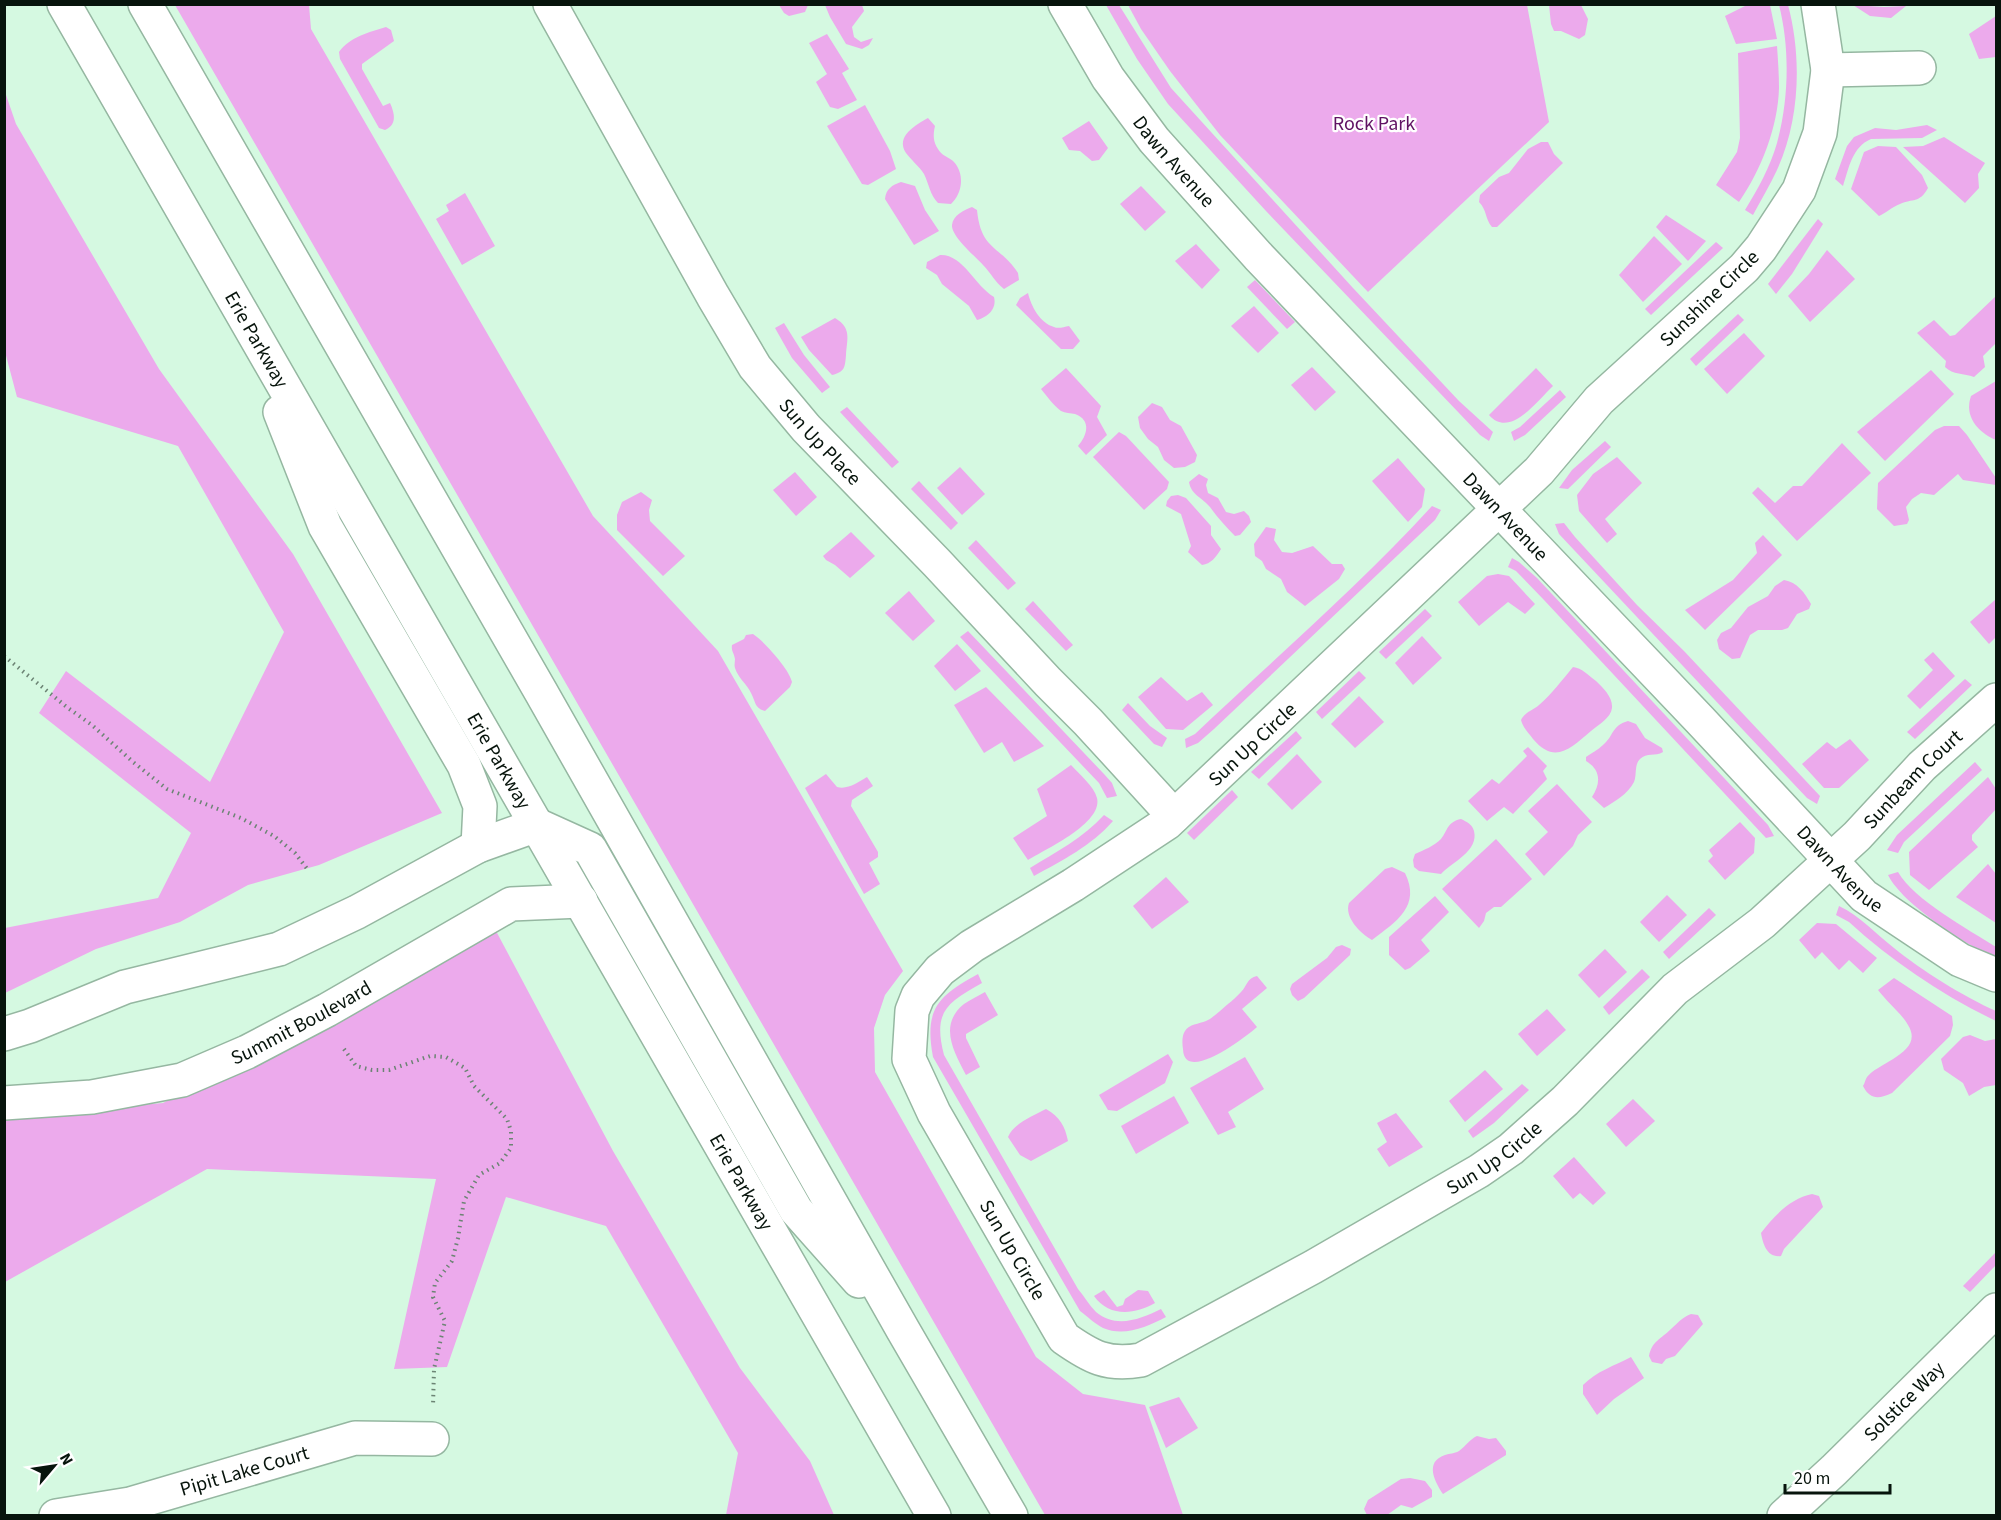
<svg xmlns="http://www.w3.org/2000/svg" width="2001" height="1520" viewBox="0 0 2001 1520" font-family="'Source Sans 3',sans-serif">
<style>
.green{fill:#ecaaec}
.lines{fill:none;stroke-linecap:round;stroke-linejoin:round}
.street-casing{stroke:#95b7a1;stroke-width:36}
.secondary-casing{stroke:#95b7a1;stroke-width:36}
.path{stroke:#6c8474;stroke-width:4;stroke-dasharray:1.5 4.5;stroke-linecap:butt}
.street{stroke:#fff;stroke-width:33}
.secondary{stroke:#fff;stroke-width:33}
.labels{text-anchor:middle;stroke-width:4.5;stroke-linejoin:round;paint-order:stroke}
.park-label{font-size:20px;fill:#601263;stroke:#fff}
.street-label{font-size:20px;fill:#07140c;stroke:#fff}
</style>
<rect width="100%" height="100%" fill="#d5f9e1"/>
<g class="green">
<polygon points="1749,4 1770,5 1777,39 1736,44 1725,16"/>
<polygon points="175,5 309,5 311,29 593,516 718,651 903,971 885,995 874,1028 875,1072 1036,1357 1083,1394 1145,1405 1183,1515 1045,1515"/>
<polygon points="779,5 808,4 808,5 805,12 789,16 784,13"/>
<polygon points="825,5 862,5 864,11 852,27 854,37 861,42 873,38 869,45 862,49 846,44 830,17"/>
<polygon points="1106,5 1119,5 1171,88 1353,288 1459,401 1493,432 1489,441 1480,435 1266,211 1168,104 1137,59"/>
<polygon points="1128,5 1527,5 1549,122 1368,292 1220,135 1170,71 1141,29"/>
<polygon points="1549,5 1581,5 1588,19 1585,35 1579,39 1561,31 1554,31 1551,24"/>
<path d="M1779,5H1788C1802,57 1800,120 1777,170C1770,185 1761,200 1753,215L1745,210C1758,189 1770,167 1777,143C1789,99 1790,48 1779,5Z"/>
<polygon points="1853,5 1884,7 1906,6 1891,18 1870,16"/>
<polygon points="1996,16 1996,57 1979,59 1969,34"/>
<path d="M386,27L391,30L394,41L362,64V69L383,106L390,103C395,114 397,125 385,130L379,128L340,59L339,52C350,37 369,32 386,27Z"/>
<polygon points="827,34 849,69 842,73 857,100 838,109 830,107 816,82 827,74 809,43"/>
<path d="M1777,46C1778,60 1779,75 1779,88C1778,127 1761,170 1739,202L1716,185L1737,152L1740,138L1738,53Z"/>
<polygon points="5,92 16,124 159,369 293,554 442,813 319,865 248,885 180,922 96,949 5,993 5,928 158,898 191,833 39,713 66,671 210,782 284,632 178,446 17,397 4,348"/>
<polygon points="865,105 890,151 896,169 868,185 862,184 827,126"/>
<path d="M928,118L935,126C933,134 933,142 938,149C941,155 948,157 953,161C965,173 963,193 951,204L938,203C930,195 929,184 924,174C919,166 911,160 906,153C895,136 916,125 928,118Z"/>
<polygon points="1089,121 1108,148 1099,160 1092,161 1080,151 1069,150 1062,138"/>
<path d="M1927,125L1937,130L1922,138L1871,139C1852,147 1849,168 1843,186L1835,179L1847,146L1854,137L1875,128L1896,130Z"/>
<polygon points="1944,137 1985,163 1978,174 1979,188 1965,203 1903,147 1923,146"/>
<path d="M1541,142H1548L1554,154L1563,163L1497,227H1492C1485,219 1487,210 1479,202L1480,195L1499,177L1509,173L1528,149Z"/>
<path d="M1878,146L1896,147L1922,175L1928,188C1919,204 1913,198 1900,204C1892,207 1886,213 1879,216L1851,189L1864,152Z"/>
<path d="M901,182L915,186L925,210L939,231L914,245L885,199C886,189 892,185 901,182Z"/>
<polygon points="1141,186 1166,212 1145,231 1120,204"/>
<polygon points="465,193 495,246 462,265 436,219 449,211 446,205"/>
<path d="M972,207L977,210C981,251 1000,245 1018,273L1019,280L1004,289C995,282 991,273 983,265C976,257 951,236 952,225C953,215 964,210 972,207Z"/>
<polygon points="1666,215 1706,241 1688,261 1656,227"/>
<polygon points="1818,219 1823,224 1792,274 1776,294 1768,284"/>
<polygon points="1654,236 1682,264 1643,302 1619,275"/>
<polygon points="1716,242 1723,248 1651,315 1645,309"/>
<polygon points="1196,244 1220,270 1202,289 1175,261"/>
<polygon points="1827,250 1855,279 1810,322 1788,296 1809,274"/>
<path d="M940,255C963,254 975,286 994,297C997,309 988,317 977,320L969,306L942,284L937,275L926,268L927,262Z"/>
<polygon points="1255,280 1295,322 1287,329 1247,287"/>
<path d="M1028,293C1031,306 1040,323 1054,327C1058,329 1064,327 1069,326L1080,341L1073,349H1061L1016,305L1020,298Z"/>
<path d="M1996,296V343L1983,356L1985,367L1974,377C1964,373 1953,375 1945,367L1946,361L1917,333L1934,320L1950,336L1955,335Z"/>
<polygon points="1254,306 1279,333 1258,353 1231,326"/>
<polygon points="1738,314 1744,320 1696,366 1690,359"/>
<path d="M835,318C852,328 847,339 846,355C845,367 845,372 832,375L809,350L801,337Z"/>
<polygon points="784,323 804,355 830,387 822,393 792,358 775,328"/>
<polygon points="1744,333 1765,356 1727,394 1704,369"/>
<polygon points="1312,367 1336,392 1315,411 1291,385"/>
<path d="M1066,368L1101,406L1097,417L1107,435L1086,455L1078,446C1087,436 1092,420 1075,414C1071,413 1065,413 1061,411C1054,406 1046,395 1041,389Z"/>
<path d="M1536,368L1553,386C1537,401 1510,439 1489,415Z"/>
<polygon points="1931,370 1954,394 1885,461 1857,432"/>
<path d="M1996,381V440C1977,432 1964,416 1971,396Z"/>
<polygon points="1560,390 1566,397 1525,435 1514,441 1511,432 1520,427"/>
<polygon points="1152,403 1162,407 1170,420 1181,426 1197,455 1195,462 1185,467 1174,468 1164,460 1158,447 1148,439 1140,428 1138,417"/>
<polygon points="847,407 899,462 892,468 840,412"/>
<polygon points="1944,426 1959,426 1967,435 1996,478 1996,485 1963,480 1958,474 1934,495 1921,493 1912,499 1906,507 1909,520 1907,524 1894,526 1877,509 1878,483 1935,430"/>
<polygon points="1119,432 1126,436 1169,482 1167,489 1144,510 1093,457"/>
<polygon points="1605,441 1611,447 1568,489 1559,488 1572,470"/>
<polygon points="1842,443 1871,473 1797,541 1752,493 1758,487 1775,503 1793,486 1802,486"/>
<polygon points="1617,457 1642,483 1605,519 1617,534 1607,543 1579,511 1577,495 1593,474"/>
<polygon points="1398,458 1425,489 1422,507 1408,522 1372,481"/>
<polygon points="960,467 985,494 962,515 937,488"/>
<polygon points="795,472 817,497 796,516 773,490"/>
<path d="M1199,474L1208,479L1206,485L1208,493L1218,498L1226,512L1234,514L1244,511L1249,516L1251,522L1240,535L1235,536C1226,527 1217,517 1210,507C1203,498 1191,495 1189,482Z"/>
<polygon points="919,481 958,523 951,530 911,489"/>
<polygon points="641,492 652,500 649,510 650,521 685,556 663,576 617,530 617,515 622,502"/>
<path d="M1178,495L1186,498L1211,526V535L1221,549C1216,557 1211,564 1202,565L1188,552L1191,546L1181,514L1166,506L1167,501L1171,496Z"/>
<path d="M1432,506L1441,510L1435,520L1214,729L1198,743L1186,748L1185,739L1195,734C1274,659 1358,587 1432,506Z"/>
<polygon points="1564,523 1575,537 1637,605 1684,651 1820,796 1817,804 1807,798 1559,534 1555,524"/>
<polygon points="1266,527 1276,529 1274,540 1282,552 1292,553 1313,546 1332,564 1342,564 1345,569 1339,579 1305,606 1287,592 1281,579 1266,569 1262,561 1255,556 1254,544"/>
<polygon points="851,532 875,556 850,578 835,565 826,560 823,556"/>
<polygon points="1763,535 1782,555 1705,630 1685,610 1733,580 1757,553 1755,543"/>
<polygon points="976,540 1016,583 1008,590 968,548"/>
<polygon points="1512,558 1519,562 1537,578 1768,825 1774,836 1766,838 1544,600 1516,571 1508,567"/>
<polygon points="1498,574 1509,576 1535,604 1525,614 1508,602 1479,626 1458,602 1487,576"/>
<path d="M1784,580C1797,582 1805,593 1811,604L1809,609L1797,614L1788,628L1782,630H1758L1750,635L1740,658L1732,659L1719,649L1717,640L1721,633L1731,628L1748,607L1768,596L1775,586Z"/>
<polygon points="909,591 935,621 913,641 885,613"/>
<polygon points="1996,599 1996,637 1989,644 1970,622"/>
<polygon points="1033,601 1073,645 1066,651 1025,609"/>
<polygon points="1425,609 1432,616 1386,659 1379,652"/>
<polygon points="968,631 1104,774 1112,783 1117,796 1107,798 1099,783 960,637"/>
<path d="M753,634C764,641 790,670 792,682L790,687L765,711C754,708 756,702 751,693C747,684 738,678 735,668C734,665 735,662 735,659C734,653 731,651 732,645L744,639L746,635Z"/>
<polygon points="1422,636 1442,658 1413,685 1395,663"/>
<polygon points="957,644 981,671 955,691 934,666"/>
<polygon points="1933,652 1955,676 1920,709 1907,696 1933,670 1924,660"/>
<path d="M1573,667C1582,668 1588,675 1596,681C1603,688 1613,697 1612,708C1611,718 1598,725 1591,731C1571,748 1555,765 1533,739C1529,733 1523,728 1521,720C1525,712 1532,711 1539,705C1552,694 1562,680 1573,667Z"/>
<polygon points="1359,671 1366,678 1322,719 1316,712"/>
<polygon points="1161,677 1187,701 1202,692 1213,705 1183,730 1166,729 1138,697"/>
<polygon points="1965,679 1972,685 1915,739 1907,732"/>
<polygon points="986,687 1044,746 1014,762 1002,742 984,753 954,705"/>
<polygon points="1359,696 1384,722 1355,748 1331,724"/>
<polygon points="1128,703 1150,726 1167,738 1162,747 1154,744 1122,710"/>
<path d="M1628,721L1636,724L1645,738L1662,748L1663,752C1655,757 1647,752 1640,759C1634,765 1637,775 1634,782C1628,794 1614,802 1604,808L1592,797C1601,783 1601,770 1586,761V757C1591,753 1598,750 1603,745C1614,736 1611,726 1628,721Z"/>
<polygon points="1296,731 1302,738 1259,779 1251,772"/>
<polygon points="1850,739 1869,760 1839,788 1824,788 1802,764 1827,742 1836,749"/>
<polygon points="1528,747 1547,766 1543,771 1547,779 1513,814 1504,807 1487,821 1468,801 1492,779 1499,784 1527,756 1523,751"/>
<polygon points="1297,754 1322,782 1292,810 1267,784"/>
<polygon points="1975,762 1982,770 1904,842 1898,853 1887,850 1897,835"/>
<path d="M1071,765C1079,774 1094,786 1097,798C1103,823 1046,849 1028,860L1013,838L1047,816L1037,789Z"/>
<path d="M826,774L837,787C848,790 858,782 867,777L873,786L852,800L851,806L878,852V857L869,863L880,884L864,894L805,788Z"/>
<polygon points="1988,777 1996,789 1996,809 1972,835 1972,840 1978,847 1929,890 1910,875 1909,852"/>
<polygon points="1557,784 1592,822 1578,835 1573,846 1544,876 1525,854 1548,832 1528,811"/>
<polygon points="1232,790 1238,797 1194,840 1187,833"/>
<path d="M1104,815L1113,821C1091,846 1063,860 1034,876L1030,868C1056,852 1083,838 1104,815Z"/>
<path d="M1461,819C1467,822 1472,824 1474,831C1479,851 1452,862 1441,874L1419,871L1414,867L1413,860L1415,854C1424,850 1434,846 1441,839C1448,830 1447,822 1461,819Z"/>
<polygon points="1740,822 1755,838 1754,853 1725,880 1708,861 1713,856 1709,850"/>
<polygon points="1496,839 1532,879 1501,907 1494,907 1486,913 1484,921 1479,928 1442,889"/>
<polygon points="1988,864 1996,874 1996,923 1956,897"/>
<path d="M1392,867L1405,873C1421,906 1397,921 1372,940C1360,933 1344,917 1349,903L1385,869Z"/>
<path d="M1898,872C1914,900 1968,929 1996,947V959C1966,944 1903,905 1888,875Z"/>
<polygon points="1166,877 1189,902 1152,929 1133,906"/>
<polygon points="1667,895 1687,915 1659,942 1640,922"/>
<polygon points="1435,896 1449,912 1421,940 1430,951 1410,968 1405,970 1389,955 1389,937"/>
<path d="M1839,906C1860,916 1876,934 1894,948C1921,970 1964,997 1996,1011V1021C1942,995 1893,962 1849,922L1836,915Z"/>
<polygon points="1709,908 1716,915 1669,959 1663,952"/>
<polygon points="1817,923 1836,924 1877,958 1863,973 1849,960 1839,970 1822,952 1815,959 1799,940"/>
<polygon points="496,931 613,1151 740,1368 810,1461 834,1515 726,1515 738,1453 606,1226 506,1197 447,1367 394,1369 436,1179 207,1169 5,1282 5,1117 163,1103"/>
<polygon points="1342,945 1351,949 1350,955 1304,998 1298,1001 1292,995 1290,989 1292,984 1327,958 1336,947"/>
<polygon points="1605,949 1627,972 1599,998 1578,975"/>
<polygon points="1642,969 1650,977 1609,1015 1603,1007"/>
<path d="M978,974L982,983C946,1003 933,1012 944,1055L1078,1289C1084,1296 1089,1305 1096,1312C1116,1329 1141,1319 1161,1309L1166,1317C1147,1327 1124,1337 1103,1328C1095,1324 1087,1316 1080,1311L933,1057C924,1009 938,996 978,974Z"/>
<path d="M1257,976L1267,988L1242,1009L1257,1027C1247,1036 1184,1085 1183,1049C1182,1043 1182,1035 1185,1031C1189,1024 1199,1024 1206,1021C1213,1018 1221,1010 1228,1004C1232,1001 1237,996 1241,992C1247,986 1247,978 1257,976Z"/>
<path d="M1894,978L1952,1016L1953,1025L1950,1036L1892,1093C1879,1099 1870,1100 1863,1086C1865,1083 1865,1080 1867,1077C1879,1062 1925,1052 1908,1025C1902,1014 1887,1002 1878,990Z"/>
<path d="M985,992L998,1015L966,1034V1038L980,1067L966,1075C954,1052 938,1025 964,1004C970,1000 978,996 985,992Z"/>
<polygon points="1547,1009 1566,1030 1537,1056 1518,1034"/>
<polygon points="1970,1035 1985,1041 1996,1039 1996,1085 1984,1087 1969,1096 1963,1083 1944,1070 1941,1059 1963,1037"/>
<polygon points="1168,1054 1173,1062 1165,1083 1117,1111 1108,1110 1099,1095"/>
<polygon points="1245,1057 1264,1089 1228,1112 1236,1127 1218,1135 1190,1088"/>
<polygon points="1485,1070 1503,1089 1465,1122 1449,1101"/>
<polygon points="1522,1084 1529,1090 1494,1123 1473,1138 1468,1131"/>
<polygon points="1174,1096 1189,1123 1136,1154 1121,1126"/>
<polygon points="1633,1099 1655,1121 1626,1147 1606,1124"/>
<path d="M1046,1109C1060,1117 1065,1126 1068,1141L1031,1161L1020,1155L1008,1137C1014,1123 1033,1116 1046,1109Z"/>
<polygon points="1396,1113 1423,1147 1389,1167 1377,1149 1387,1142 1377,1123"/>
<polygon points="1574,1157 1606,1193 1593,1205 1580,1193 1573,1199 1553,1176"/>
<path d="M1812,1194L1819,1196L1823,1207L1784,1249L1781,1256C1767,1258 1763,1244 1761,1233C1774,1216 1791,1198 1812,1194Z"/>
<polygon points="1996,1252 1996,1265 1970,1292 1963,1286"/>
<path d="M1104,1290L1117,1307L1123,1305L1125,1299L1138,1290L1148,1291L1155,1303C1134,1315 1109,1317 1094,1296Z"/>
<path d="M1691,1314L1698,1315L1703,1324L1675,1356L1666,1359L1662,1364L1652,1362L1649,1356C1652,1341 1661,1339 1671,1329C1678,1323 1681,1318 1691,1314Z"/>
<path d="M1631,1357L1644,1378L1614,1399L1597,1415L1583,1394V1385C1597,1371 1614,1366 1631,1357Z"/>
<polygon points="1179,1397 1198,1428 1166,1448 1149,1407"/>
<path d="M1477,1436L1489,1439L1496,1438L1506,1451V1455L1443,1494C1435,1482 1424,1462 1445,1455C1450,1453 1454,1454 1459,1451C1466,1446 1470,1439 1477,1436Z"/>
<polygon points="1410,1478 1425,1481 1432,1490 1432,1497 1412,1508 1401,1505 1387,1515 1367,1515 1364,1509 1368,1500 1401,1479"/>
</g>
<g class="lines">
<g class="street-casing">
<g id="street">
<path id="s1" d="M550,4L713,296L755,367L806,428L937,563L1048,682L1088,722L1174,816"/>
<path id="s2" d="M1065,4L1108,78L1154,140L1258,256L1700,720L1864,896L1960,960L1996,975"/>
<path id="s3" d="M1818,4L1828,70L1820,133L1799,190L1761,248L1744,268L1599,400L1539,471L1167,823L1073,885L972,946L940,970L918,996L912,1011L909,1059L934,1113L1064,1338C1091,1357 1107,1366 1141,1360L1313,1267L1479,1171L1511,1149L1565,1101L1675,989L1762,923L1857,836L1922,766L1996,700"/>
<polyline points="1828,70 1919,68"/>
<polyline points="4,1034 30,1026 125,987 279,949 357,912 478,846 537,825"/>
<path id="s4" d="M4,1103L92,1097L182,1080L247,1052L327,1010L511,904L581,901"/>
<path id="s5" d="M56,1516L130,1504L355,1438L432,1439"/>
<path id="s6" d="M1784,1516L1834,1470L1996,1310"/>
</g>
</g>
<g class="secondary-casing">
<g id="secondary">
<path id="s7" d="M64,4L934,1516"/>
<polyline points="145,4 541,692 903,1330 1011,1516"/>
<polyline points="280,412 325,526 464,765 480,806 478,846"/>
<polyline points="537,825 590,849 796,1210 859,1281"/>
</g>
</g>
<g class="path">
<polyline points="4,656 68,708 92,725 133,762 167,789 241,818 274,836 295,853 308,870"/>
<polyline points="344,1049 356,1066 372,1070 389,1070 430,1056 446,1057 465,1068 474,1086 507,1119 511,1131 511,1148 500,1163 479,1175 464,1201 458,1238 452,1261 435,1283 433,1297 445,1321 434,1369 433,1406"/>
</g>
<use href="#street" class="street"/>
<use href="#secondary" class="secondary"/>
</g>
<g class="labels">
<g class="park-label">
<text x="1374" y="130">Rock Park</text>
</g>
<g class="street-label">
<text dy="7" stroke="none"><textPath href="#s2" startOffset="192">Dawn Avenue</textPath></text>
<text transform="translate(1709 298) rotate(-44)" y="7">Sunshine Circle</text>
<text dy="7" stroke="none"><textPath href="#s7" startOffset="387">Erie Parkway</textPath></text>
<text dy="7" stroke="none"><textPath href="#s1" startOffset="516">Sun Up Place</textPath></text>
<text dy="7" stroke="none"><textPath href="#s2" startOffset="678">Dawn Avenue</textPath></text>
<text transform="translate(1252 744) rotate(-43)" y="7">Sun Up Circle</text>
<text dy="7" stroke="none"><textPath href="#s7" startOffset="873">Erie Parkway</textPath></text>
<text dy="7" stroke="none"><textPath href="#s3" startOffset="2832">Sunbeam Court</textPath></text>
<text dy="7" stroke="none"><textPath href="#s2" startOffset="1164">Dawn Avenue</textPath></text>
<text dy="7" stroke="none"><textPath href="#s4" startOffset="312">Summit Boulevard</textPath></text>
<text dy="7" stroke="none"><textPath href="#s3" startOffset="2266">Sun Up Circle</textPath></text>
<text dy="7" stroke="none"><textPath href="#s7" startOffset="1359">Erie Parkway</textPath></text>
<text dy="7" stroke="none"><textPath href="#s3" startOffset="1674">Sun Up Circle</textPath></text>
<text dy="7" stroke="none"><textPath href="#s6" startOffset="166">Solstice Way</textPath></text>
<text dy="7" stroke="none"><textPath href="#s5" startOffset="194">Pipit Lake Court</textPath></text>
</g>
</g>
<rect width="2001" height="1520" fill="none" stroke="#07140c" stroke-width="12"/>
<g transform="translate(54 1466) rotate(61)" stroke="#ffffff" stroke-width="4.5" paint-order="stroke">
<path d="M0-4.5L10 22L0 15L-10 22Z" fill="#07140c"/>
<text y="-9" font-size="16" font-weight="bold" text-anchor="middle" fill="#07140c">N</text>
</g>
<path d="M1785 1484v9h105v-9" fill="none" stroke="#07140c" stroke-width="3"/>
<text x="1794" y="1484" font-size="18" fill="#07140c" stroke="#ffffff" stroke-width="4.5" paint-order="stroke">20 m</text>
</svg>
